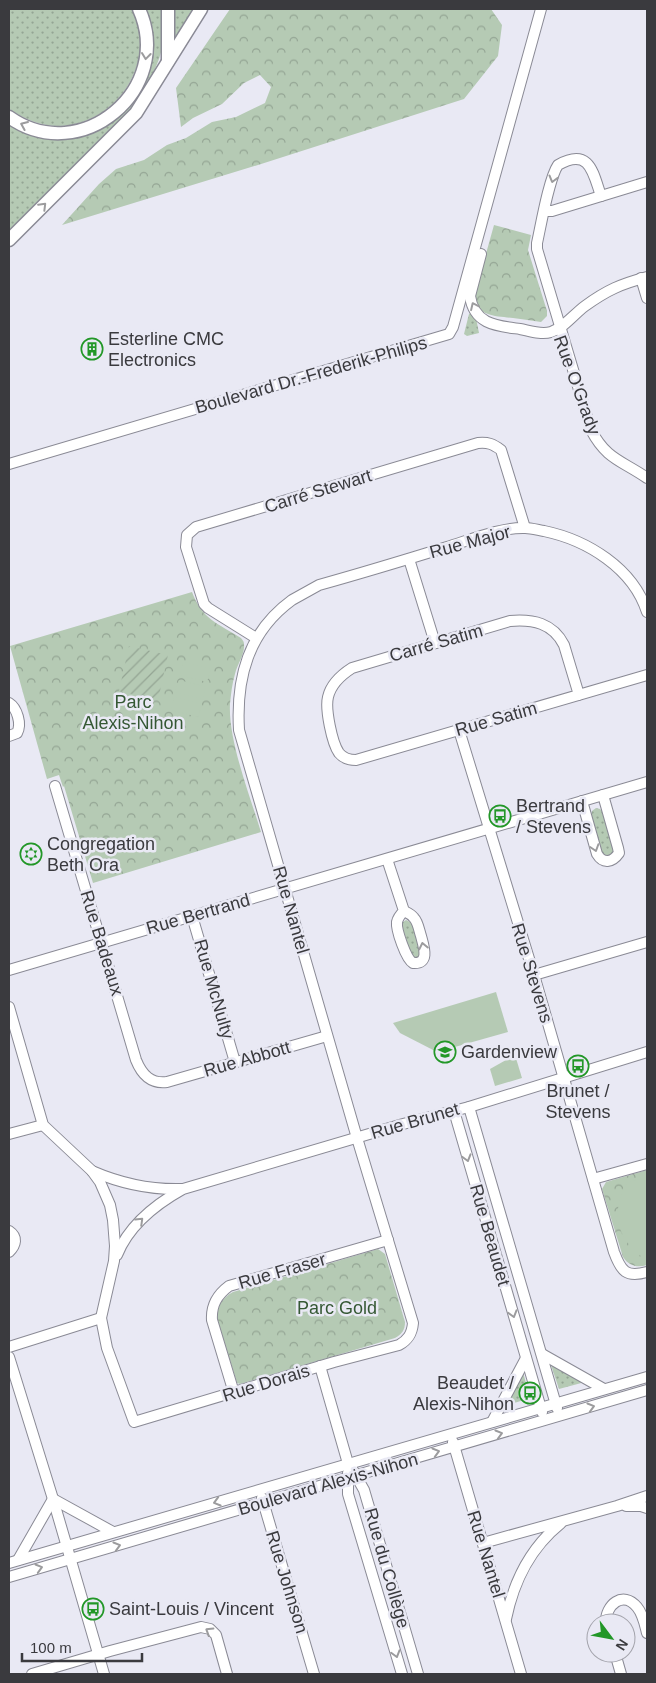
<svg xmlns="http://www.w3.org/2000/svg" width="656" height="1683" viewBox="0 0 656 1683" font-family="Helvetica,sans-serif">
<style>
.grass{fill:url(#grass-dots)}
.forest{fill:url(#forest-crowns)}
.garden{fill:url(#garden-furrows)}
.pitch{fill:#b5cab4}
.lines{fill:none;stroke-linecap:round;stroke-linejoin:round}
.minor-casing{stroke:#8a8a95;stroke-width:12}
.major-casing{stroke:#8a8a95;stroke-width:15}
.minor{stroke:#fff;stroke-width:10}
.major{stroke:#fff;stroke-width:12}
.oneway{stroke:#9c9c9e}
.labels{text-anchor:middle;stroke-width:5;stroke-linejoin:round;paint-order:stroke}
.poi-label{font-size:18px;fill:#3a3a3e;stroke:#e9e9f4;text-anchor:start}
.street-label{font-size:18px;fill:#3a3a3e;stroke:#e9e9f4}
.park-label{font-size:18px;fill:#355834;stroke:#e9e9f4}
</style>
<defs>
<pattern id="grass-dots" width="8" height="8" patternUnits="userSpaceOnUse" patternTransform="scale(1.25)"><rect width="8" height="8" fill="#b5cab4"/><path d="M2 2h.1M6 6h.1" fill="none" stroke="#94a594" stroke-width="1.8" stroke-linecap="round"/></pattern>
<pattern id="forest-crowns" width="20" height="18" patternUnits="userSpaceOnUse" patternTransform="scale(1.25)"><rect width="20" height="18" fill="#b5cab4"/><path d="M2 6a3 3 0 1 1 6 0M12 15a3 3 0 1 1 6 0" fill="none" stroke="#94a594"/></pattern>
<pattern id="garden-furrows" width="10" height="10" patternUnits="userSpaceOnUse" patternTransform="scale(1.25)"><rect width="10" height="10" fill="#b5cab4"/><path d="M-1 1l2-2M0 10L10 0M9 11l2-2" fill="none" stroke="#94a594"/></pattern>
</defs>
<rect width="100%" height="100%" fill="#e9e9f4"/>
<g class="grass">
<path d="M9,9H133C156,58 123,116 70,125C48,129 27,121 9,109Z"/>
<polygon points="144,9 164,9 162,49 159,59 149,84 139,102 9,234 9,121 72,135 141,87"/>
<polygon points="174,9 196,9 176,40 174,38"/>
<polygon points="472,312 476,318 479,333 467,336 464,334 469,314"/>
<polygon points="596,808 600,809 603,812 614,851 613,853 607,856 601,852 591,816 592,811"/>
<polygon points="406,920 412,923 421,953 417,958 413,958 411,955 402,926 403,922"/>
<polygon points="551,1365 585,1382 559,1389"/>
<polygon points="523,1372 530,1398 505,1406"/>
</g>
<g class="forest">
<polygon points="230,9 491,9 502,25 498,56 464,99 258,165 62,225 99,184 116,169 144,160 167,145 186,138 212,122 236,117 265,103 271,87 260,75 244,83 222,104 193,118 181,127 176,88"/>
<path d="M494,225L531,235L528,250L547,311V316L541,322C532,321 523,319 513,318C497,316 473,317 475,293Z"/>
<path d="M192,592C202,619 217,623 241,638C243,641 244,641 244,645C245,654 237,665 235,674C232,684 231,694 230,704C228,740 250,796 261,832L93,883L64,786L63,787L59,775L47,779L10,646Z"/>
<path d="M647,1170V1265C637,1268 629,1266 623,1257L602,1189L606,1182Z"/>
<path d="M378,1249L385,1254L405,1322C405,1330 402,1334 395,1338L240,1384L237,1383L217,1318C217,1306 222,1298 233,1292Z"/>
</g>
<polygon class="garden" points="129,646 168,655 158,700 119,691"/>
<g class="pitch">
<polygon points="183,662 211,669 207,682 180,675"/>
<polygon points="179,680 206,687 203,699 175,692"/>
<polygon points="174,697 202,704 198,717 171,710"/>
<polygon points="142,711 169,719 164,735 137,727"/>
<polygon points="496,992 508,1032 437,1052 400,1033 393,1023"/>
<polygon points="515,1055 522,1078 495,1086 490,1069"/>
<path d="M647,1177V1256L642,1257C616,1237 610,1211 628,1182Z"/>
</g>
<g class="lines">
<g class="minor-casing">
<g id="minor">
<path d="M601,196C593,173 590,147 558,165C549,178 541,225 537,243V249L591,430C607,460 621,460 647,478"/>
<polyline points="545,211 552,211 647,182"/>
<path d="M481,254L470,296C474,325 498,326 520,329C530,331 541,335 551,332C564,328 574,314 585,306C607,290 621,284 647,277"/>
<polyline points="641,278 647,298"/>
<polyline points="9,464 449,334 453,327 541,9"/>
<polyline points="409,559 435,643"/>
<path d="M256,638L208,608L204,604L186,547L187,535L196,527L478,443C488,442 493,444 501,450L525,528"/>
<path d="M579,695L564,645C553,623 533,619 510,621L352,668C341,675 331,684 328,697C325,709 332,743 339,753C344,759 350,760 356,760L647,675"/>
<path d="M9,703C17,708 22,724 17,733L9,736"/>
<path d="M459,730L534,975L614,1252C621,1271 626,1278 647,1272"/>
<path d="M55,786L136,1060C142,1075 151,1084 167,1082L327,1036"/>
<path d="M582,801L597,854C603,864 612,863 619,853L618,848L603,795"/>
<path d="M387,859L404,911C408,913 411,914 414,918C418,922 419,930 421,936C424,947 430,964 413,963C406,959 396,930 397,922C398,917 401,914 404,911"/>
<polyline points="192,916 235,1062"/>
<polyline points="9,970 647,782"/>
<polyline points="534,975 647,942"/>
<path d="M9,1007L43,1125L92,1171L100,1182L110,1205L113,1220L115,1246L114,1261L101,1318L107,1348L134,1422L334,1362L399,1345C408,1340 412,1334 413,1323L357,1138L239,730C236,678 248,632 292,600C301,595 310,590 319,585C362,573 405,560 447,547C470,540 502,527 525,528C531,528 538,530 544,531C587,540 633,568 647,612"/>
<polyline points="469,1107 557,1408"/>
<polyline points="454,1111 542,1412"/>
<polyline points="9,1134 43,1125"/>
<path d="M92,1171C122,1184 150,1190 182,1189"/>
<polyline points="593,1179 647,1164"/>
<path d="M9,1231C18,1237 16,1245 9,1252"/>
<path d="M117,1255C129,1225 156,1204 183,1189L403,1124L469,1107L647,1052"/>
<polyline points="9,1347 101,1318"/>
<polyline points="542,1354 604,1389"/>
<polyline points="9,1357 53,1499 104,1674"/>
<polyline points="320,1366 347,1460 364,1490 418,1674"/>
<path d="M234,1393L212,1320C211,1305 217,1295 229,1286L388,1240"/>
<polyline points="492,1422 526,1358"/>
<polyline points="453,1442 521,1674"/>
<polyline points="348,1473 348,1494 402,1674"/>
<polyline points="262,1498 314,1674"/>
<polyline points="53,1499 113,1532"/>
<polyline points="626,1506 641,1506 647,1508"/>
<polyline points="483,1543 617,1506 647,1496"/>
<polyline points="18,1560 53,1499"/>
<polyline points="9,1563 647,1377"/>
<polyline points="9,1577 647,1390"/>
<path d="M506,1619C514,1580 530,1548 561,1523"/>
<path d="M606,1623C605,1605 623,1590 637,1607C643,1614 645,1625 647,1633"/>
<polyline points="615,1653 621,1674"/>
<polyline points="32,1674 110,1651 201,1627 210,1629 216,1635 227,1674"/>
</g>
</g>
<g class="major-casing">
<g id="major">
<polyline points="168,61 168,9"/>
<path d="M9,117C81,168 175,89 139,9"/>
<polyline points="9,240 136,113 201,9"/>
</g>
</g>
<use href="#minor" class="minor"/>
<use href="#major" class="major"/>
</g>
<defs><path id="oneway-chevron" d="M-2-3.5L2.5 0L-2 3.5" fill="none" stroke-width="1.6" stroke-linecap="round" stroke-linejoin="round" transform="scale(1.25)"/></defs>
<g class="oneway">
<use href="#oneway-chevron" transform="translate(146 56) rotate(97)"/>
<use href="#oneway-chevron" transform="translate(24 125) rotate(-157)"/>
<use href="#oneway-chevron" transform="translate(553 179) rotate(105)"/>
<use href="#oneway-chevron" transform="translate(43 206) rotate(-45)"/>
<use href="#oneway-chevron" transform="translate(474 306) rotate(-115)"/>
<use href="#oneway-chevron" transform="translate(595 848) rotate(72)"/>
<use href="#oneway-chevron" transform="translate(423 946) rotate(-102)"/>
<use href="#oneway-chevron" transform="translate(467 1158) rotate(74)"/>
<use href="#oneway-chevron" transform="translate(140 1221) rotate(-44)"/>
<use href="#oneway-chevron" transform="translate(513 1314) rotate(74)"/>
<use href="#oneway-chevron" transform="translate(591 1407) rotate(-16)"/>
<use href="#oneway-chevron" transform="translate(499 1434) rotate(-16)"/>
<use href="#oneway-chevron" transform="translate(436 1452) rotate(-16)"/>
<use href="#oneway-chevron" transform="translate(217 1502) rotate(164)"/>
<use href="#oneway-chevron" transform="translate(117 1546) rotate(-16)"/>
<use href="#oneway-chevron" transform="translate(39 1568) rotate(-16)"/>
<use href="#oneway-chevron" transform="translate(209 1631) rotate(-148)"/>
<use href="#oneway-chevron" transform="translate(396 1654) rotate(74)"/>
</g>
<defs>
<g id="building-ring" transform="scale(1.125)"><circle r="9.5" fill="#e9e9f4" stroke="#229727" stroke-width="1.5"/><path d="M-4-6H4V6H1V3H-1V6H-4ZM-2.5-4.3h1.7v1.8h-1.7ZM.8-4.3h1.7v1.8H.8ZM-2.5-1h1.7V.8h-1.7ZM.8-1h1.7V.8H.8Z" fill="#229727"/></g>
<g id="bus-ring" transform="scale(1.125)"><circle r="9.5" fill="#e9e9f4" stroke="#229727" stroke-width="1.5"/><path d="M-5-6H5V4H4V6H2V4H-2V6H-4V4H-5ZM-3.5-4V0h7V-4ZM-3.5 1.2v1.5H-2V1.2ZM2 1.2v1.5H3.5V1.2Z" fill="#229727"/></g>
<g id="synagogue-ring" transform="scale(1.125)"><circle r="9.5" fill="#e9e9f4" stroke="#229727" stroke-width="1.5"/><path d="M0-6.5L5.6 3.2H-5.6ZM0 6.5L5.6-3.2H-5.6Z" fill="#229727"/></g>
<g id="school-ring" transform="scale(1.125)"><circle r="9.5" fill="#e9e9f4" stroke="#229727" stroke-width="1.5"/><path d="M0-5L7-2L0 1L-7-2ZM-4 1L0 2.5L4 1V4Q0 6-4 4Z" fill="#229727"/></g>
</defs>
<g fill-rule="evenodd">
<use href="#building-ring" x="92" y="349"/>
<use href="#bus-ring" x="500" y="816"/>
<use href="#synagogue-ring" x="31" y="854"/>
<use href="#school-ring" x="445" y="1052"/>
<use href="#bus-ring" x="578" y="1066"/>
<use href="#bus-ring" x="530" y="1393"/>
<use href="#bus-ring" x="93" y="1609"/>
</g>
<g class="labels">
<g class="poi-label">
<text x="108" y="345">Esterline CMC<tspan x="108" dy="21">Electronics</tspan></text>
<text x="516" y="812">Bertrand<tspan x="516" dy="21">/ Stevens</tspan></text>
<text x="47" y="850">Congregation<tspan x="47" dy="21">Beth Ora</tspan></text>
<text x="461" y="1058">Gardenview</text>
<text x="578" y="1097" text-anchor="middle">Brunet /<tspan x="578" dy="21">Stevens</tspan></text>
<text x="514" y="1389" text-anchor="end">Beaudet /<tspan x="514" dy="21">Alexis-Nihon</tspan></text>
<text x="109" y="1615">Saint-Louis / Vincent</text>
</g>
<g class="street-label">
<text transform="translate(311 375) rotate(-16)" y="6">Boulevard Dr.-Frederik-Philips</text>
<text transform="translate(577 385) rotate(70)" y="6">Rue O'Grady</text>
<text transform="translate(318 491) rotate(-17)" y="6">Carré Stewart</text>
<text transform="translate(470 542) rotate(-15)" y="6">Rue Major</text>
<text transform="translate(436 643) rotate(-16)" y="6">Carré Satim</text>
<text transform="translate(496 719) rotate(-16)" y="6">Rue Satim</text>
<text transform="translate(291 910) rotate(74)" y="6">Rue Nantel</text>
<text transform="translate(198 914) rotate(-16)" y="6">Rue Bertrand</text>
<text transform="translate(102 943) rotate(73)" y="6">Rue Badeaux</text>
<text transform="translate(532 973) rotate(73)" y="6">Rue Stevens</text>
<text transform="translate(214 989) rotate(74)" y="6">Rue McNulty</text>
<text transform="translate(247 1059) rotate(-16)" y="6">Rue Abbott</text>
<text transform="translate(415 1121) rotate(-16)" y="6">Rue Brunet</text>
<text transform="translate(490 1235) rotate(74)" y="6">Rue Beaudet</text>
<text transform="translate(282 1271) rotate(-16)" y="6">Rue Fraser</text>
<text transform="translate(266 1383) rotate(-17)" y="6">Rue Dorais</text>
<text transform="translate(328 1484) rotate(-16)" y="6">Boulevard Alexis-Nihon</text>
<text transform="translate(486 1554) rotate(73)" y="6">Rue Nantel</text>
<text transform="translate(387 1568) rotate(74)" y="6">Rue du Collège</text>
<text transform="translate(287 1582) rotate(73)" y="6">Rue Johnson</text>
</g>
<g class="park-label">
<text x="133" y="708">Parc<tspan x="133" dy="21">Alexis-Nihon</tspan></text>
<text x="337" y="1314">Parc Gold</text>
</g>
</g>
<rect width="656" height="1683" fill="none" stroke="#3a3a3e" stroke-width="20"/>
<g transform="translate(611 1638) rotate(122)"><circle r="24" fill="#e9e9f4" stroke="#a3a3ab"/>
<path d="M0-4L9 19L0 12L-9 19Z" fill="#229727"/>
<text y="-8" font-size="14" font-weight="bold" text-anchor="middle" fill="#3a3a3e">N</text>
</g>
<path d="M22 1653v8h120v-8" fill="none" stroke="#3a3a3e" stroke-width="2.5"/>
<text x="30" y="1653" font-size="15" fill="#3a3a3e" stroke="#e9e9f4" stroke-width="4" paint-order="stroke">100 m</text>
</svg>
